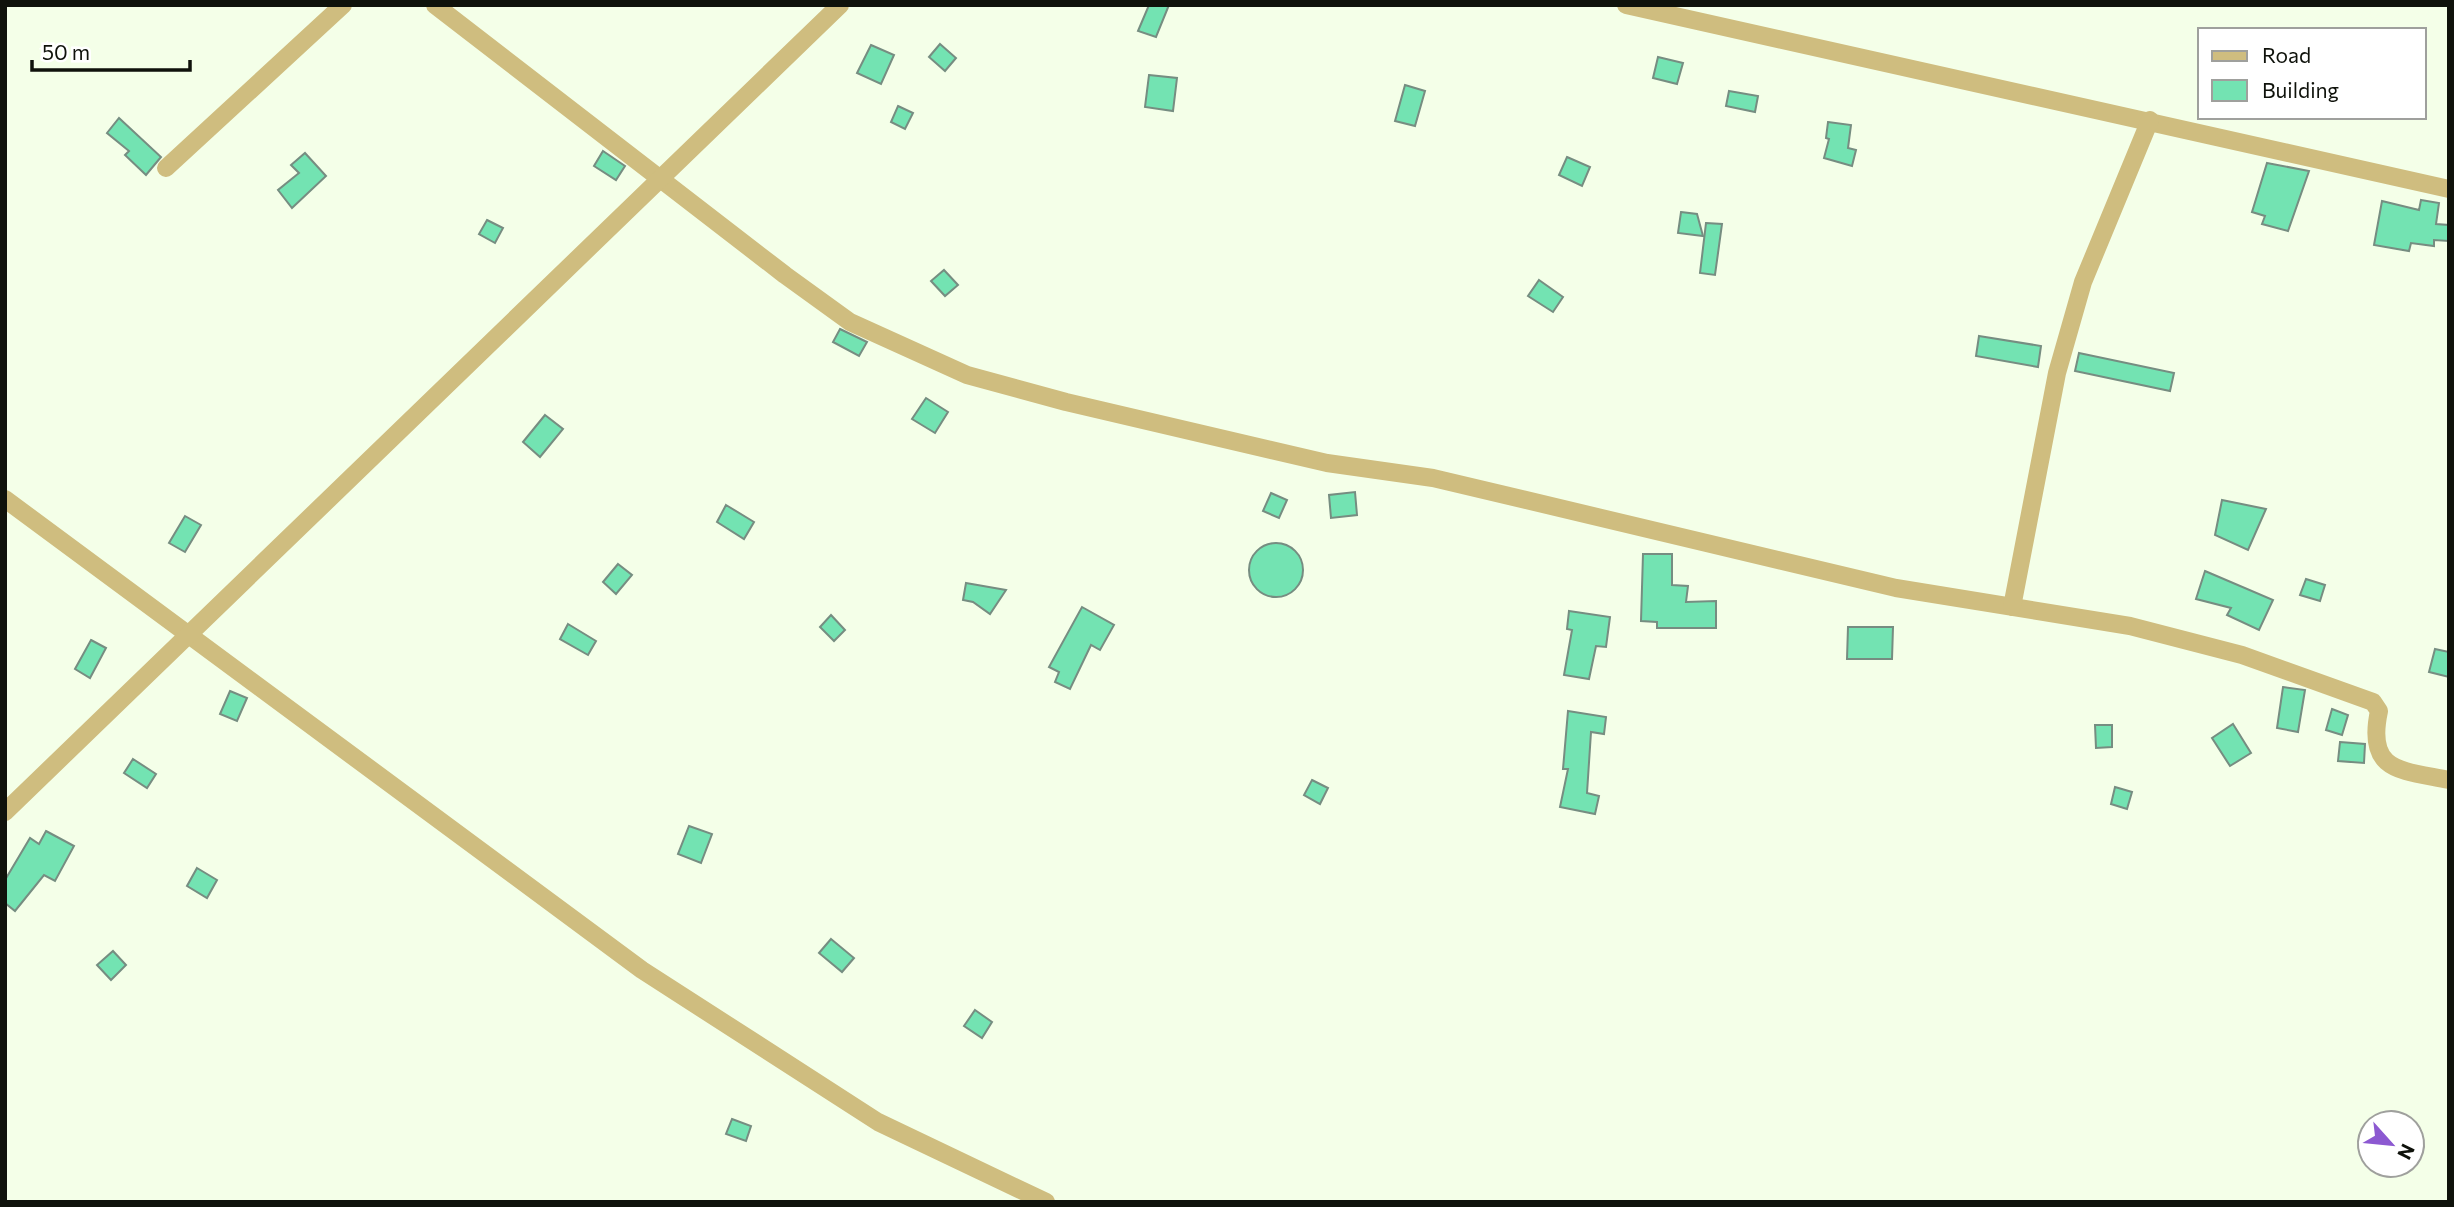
<svg xmlns="http://www.w3.org/2000/svg" width="2454" height="1207" viewBox="0 0 2454 1207" font-family="Commissioner,sans-serif">
<style>
.building{fill:#73e3b2;stroke:#768d81;stroke-width:2}
.lines{fill:none;stroke-linecap:round;stroke-linejoin:round}
.street{stroke:#cfbd7f;stroke-width:18}
</style>
<rect width="100%" height="100%" fill="#f4ffe8"/>
<g class="building">
<polygon points="1149,5 1169,5 1156,37 1138,31"/>
<polygon points="940,44 956,58 945,71 929,57"/>
<polygon points="871,45 894,55 881,84 857,73"/>
<polygon points="1658,57 1683,63 1677,84 1653,78"/>
<polygon points="1149,75 1177,78 1173,111 1145,107"/>
<polygon points="1405,85 1425,91 1415,126 1395,121"/>
<polygon points="1729,91 1758,96 1755,112 1726,106"/>
<polygon points="898,106 913,113 905,129 891,122"/>
<polygon points="119,118 161,157 146,175 125,155 129,151 107,133"/>
<polygon points="1828,122 1851,125 1848,148 1856,150 1852,166 1824,158 1829,139 1826,138"/>
<polygon points="603,151 625,166 616,180 594,166"/>
<polygon points="305,153 326,176 292,208 278,190 299,173 291,165"/>
<polygon points="1567,157 1590,167 1582,186 1559,175"/>
<polygon points="2267,163 2309,171 2288,231 2262,224 2265,216 2252,212"/>
<polygon points="2421,200 2439,203 2436,224 2449,225 2449,241 2434,240 2434,246 2411,243 2409,251 2374,245 2382,201 2419,210"/>
<polygon points="1681,212 1697,214 1703,236 1678,233"/>
<polygon points="487,220 503,228 495,243 479,234"/>
<polygon points="1706,223 1722,224 1715,275 1700,273"/>
<polygon points="944,270 958,285 945,296 931,281"/>
<polygon points="1539,280 1563,297 1553,312 1528,296"/>
<polygon points="840,329 867,342 859,356 833,342"/>
<polygon points="1979,336 2041,346 2038,367 1976,356"/>
<polygon points="2079,353 2174,373 2170,391 2075,371"/>
<polygon points="926,398 948,412 935,433 912,419"/>
<polygon points="545,415 563,429 540,457 523,442"/>
<polygon points="1355,492 1357,515 1331,518 1329,495"/>
<polygon points="1271,493 1287,500 1279,518 1263,511"/>
<polygon points="2222,500 2266,509 2248,550 2215,535"/>
<polygon points="726,505 754,522 744,539 717,522"/>
<polygon points="185,516 201,525 185,552 169,543"/>
<circle cx="1276" cy="570" r="27"/>
<polygon points="1643,554 1672,554 1672,585 1688,586 1686,602 1716,601 1716,628 1657,628 1657,622 1641,621"/>
<polygon points="618,564 632,575 616,594 603,582"/>
<polygon points="2205,571 2273,600 2259,630 2227,615 2231,608 2196,599"/>
<polygon points="2306,579 2325,585 2320,601 2300,595"/>
<polygon points="966,583 1006,590 990,614 973,602 963,600"/>
<polygon points="1082,607 1114,625 1100,650 1091,645 1070,689 1055,682 1059,672 1049,667"/>
<polygon points="1569,611 1610,617 1606,647 1596,646 1589,679 1564,675 1572,630 1567,629"/>
<polygon points="831,615 845,630 834,641 820,627"/>
<polygon points="568,624 596,641 588,655 560,639"/>
<polygon points="1848,627 1893,627 1892,659 1847,659"/>
<polygon points="91,640 106,648 90,678 75,669"/>
<polygon points="2435,649 2449,652 2449,677 2429,672"/>
<polygon points="2283,687 2305,690 2298,732 2277,728"/>
<polygon points="230,691 247,698 237,721 220,714"/>
<polygon points="2332,709 2348,715 2342,735 2326,730"/>
<polygon points="1568,711 1606,717 1604,734 1591,732 1587,793 1599,796 1595,814 1560,807 1568,769 1563,769"/>
<polygon points="2233,724 2251,753 2230,766 2212,738"/>
<polygon points="2095,725 2112,725 2112,747 2096,748"/>
<polygon points="2340,742 2365,744 2364,763 2338,761"/>
<polygon points="133,759 156,774 147,788 124,773"/>
<polygon points="1312,780 1328,788 1320,804 1304,795"/>
<polygon points="2115,787 2132,792 2127,809 2111,804"/>
<polygon points="689,826 712,834 701,863 678,854"/>
<polygon points="46,831 74,846 55,881 44,875 15,911 5,903 5,880 30,838 39,844"/>
<polygon points="197,868 217,880 207,898 187,886"/>
<polygon points="831,939 854,958 842,972 819,953"/>
<polygon points="113,951 126,965 111,980 97,965"/>
<polygon points="975,1010 992,1022 982,1038 964,1026"/>
<polygon points="732,1119 751,1126 746,1141 726,1134"/>
</g>
<g class="lines">
<g class="street">
<path d="M435,5L785,275L850,322L967,375L1066,402L1327,463L1433,478L1896,588L2130,626L2242,655L2373,702L2379,711C2366,772 2400,770 2449,780"/>
<polyline points="1626,5 2449,189"/>
<polyline points="166,168 343,5"/>
<polyline points="5,499 642,970 878,1122 1046,1202"/>
<polyline points="2012,607 2057,373 2083,282 2150,120"/>
<polyline points="5,812 840,5"/>
</g>
</g>
<rect width="2454" height="1207" fill="none" stroke="#0f120b" stroke-width="14"/>
<rect x="2198" y="28" width="228" height="91" fill="#ffffff" stroke="#9fa09d" stroke-width="2"/>
<rect x="2212" y="51" width="35" height="10" fill="#cfbd7f" stroke="#9fa09d" stroke-width="2"/>
<text x="2262" y="63" font-size="21" fill="#0f120b">Road</text>
<rect x="2212" y="80" width="35" height="21" fill="#73e3b2" stroke="#9fa09d" stroke-width="2"/>
<text x="2262" y="98" font-size="21" fill="#0f120b">Building</text>
<g transform="translate(2391 1144) rotate(117)"><circle r="33" fill="#ffffff" stroke="#9fa09d" stroke-width="2"/>
<path d="M0-5L12 26L0 18L-12 26Z" fill="#8c59d1"/>
<text y="-10" font-size="19" font-weight="bold" text-anchor="middle" fill="#0f120b">N</text>
</g>
<path d="M32 60v10h158v-10" fill="none" stroke="#0f120b" stroke-width="3.5"/>
<text x="42" y="60" font-size="21" fill="#0f120b" stroke="#ffffff" stroke-width="5" paint-order="stroke">50 m</text>
</svg>
